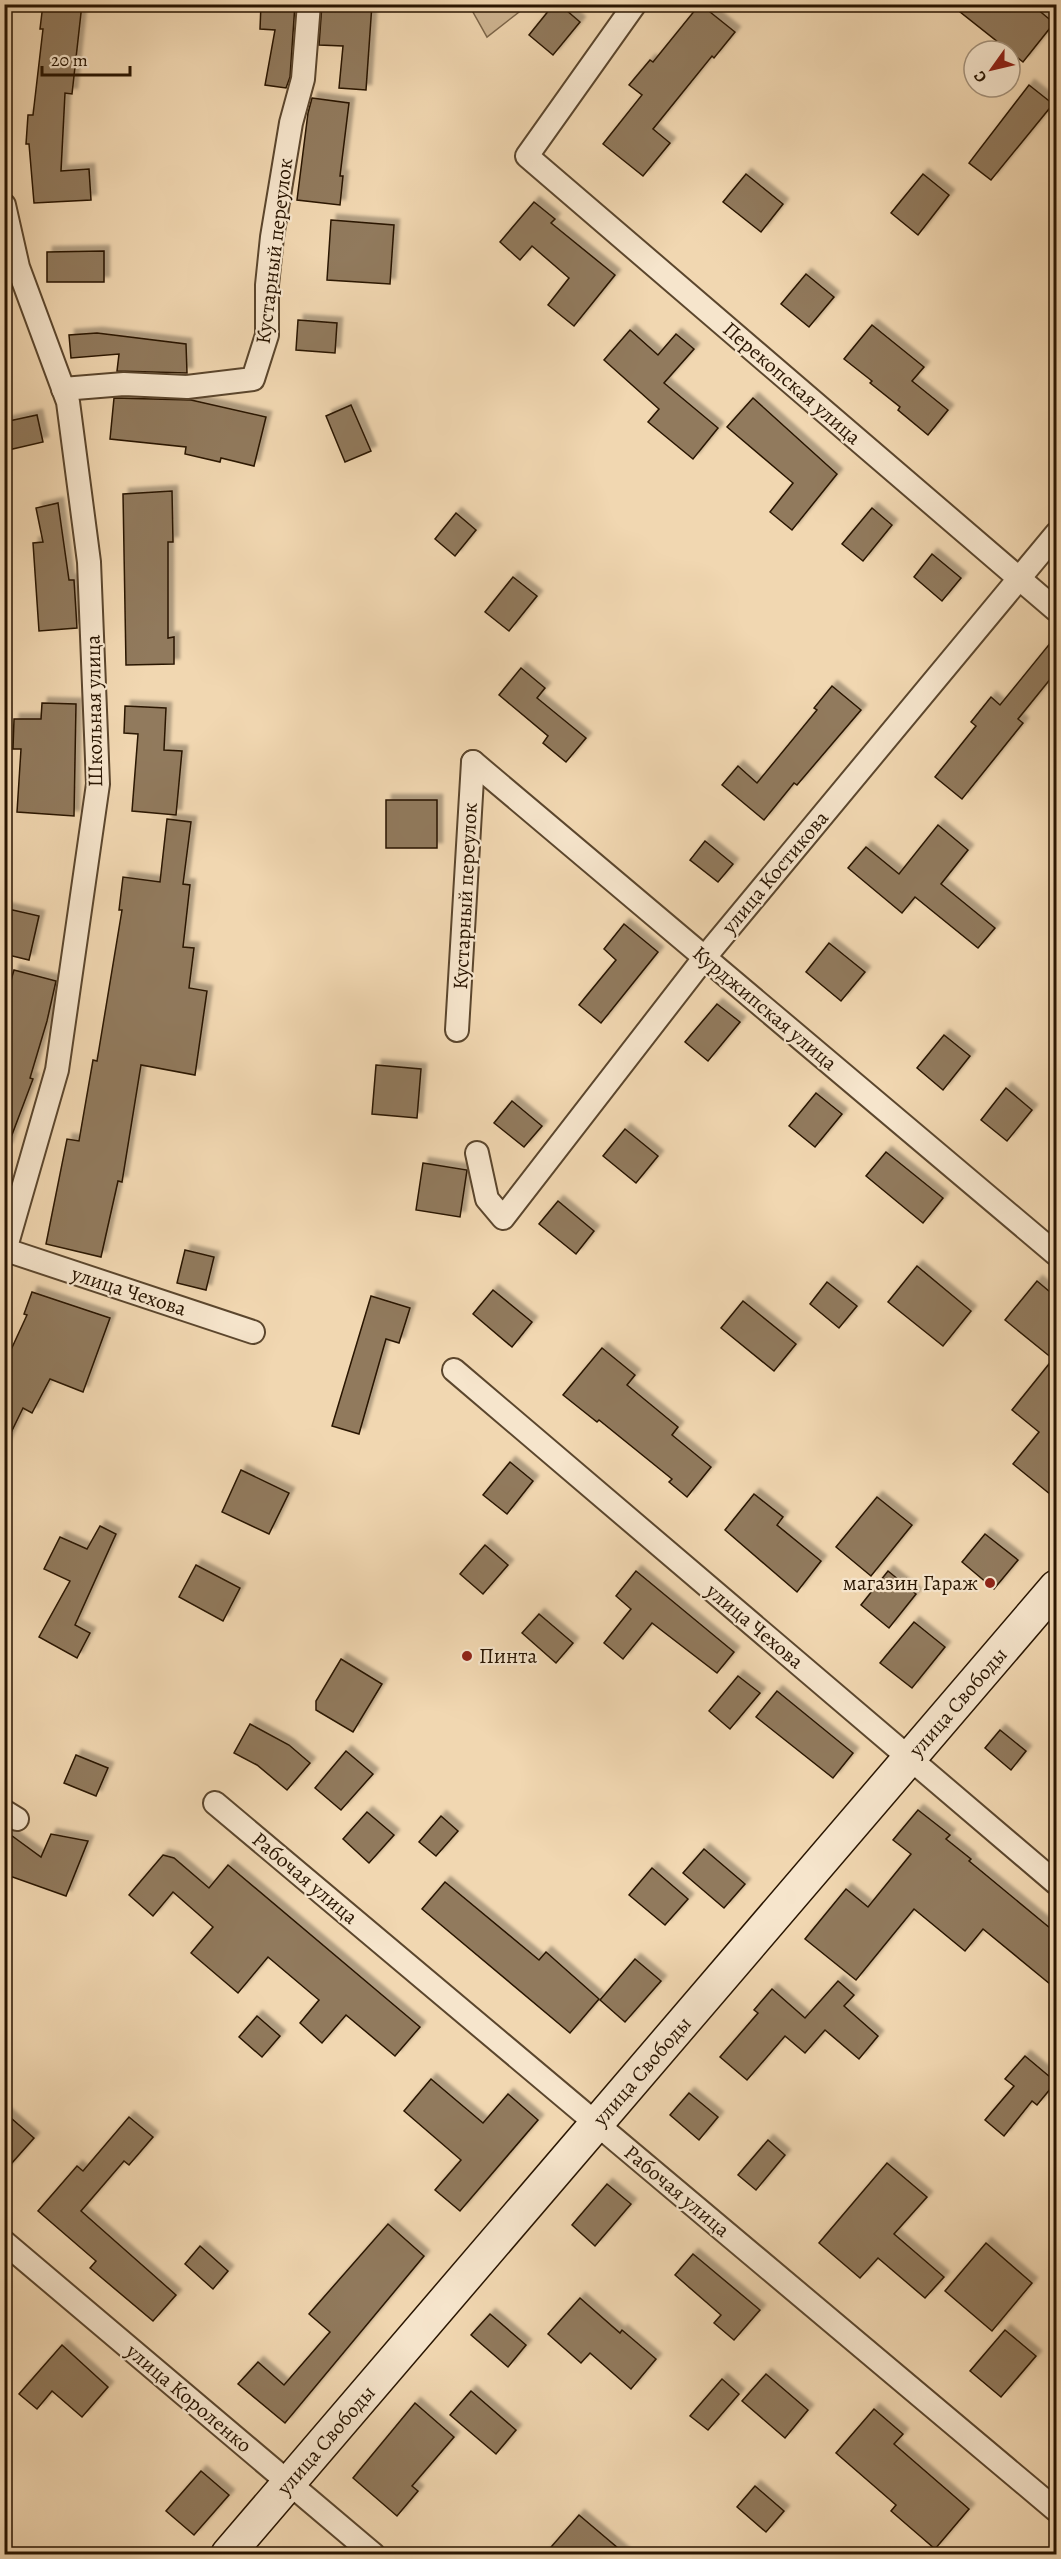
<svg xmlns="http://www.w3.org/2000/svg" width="1061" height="2559" viewBox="0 0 1061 2559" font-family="Alegreya,serif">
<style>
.green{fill:#cfb693;stroke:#7c664a;stroke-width:1.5}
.building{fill:#917a5d;stroke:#291501;stroke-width:1.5;filter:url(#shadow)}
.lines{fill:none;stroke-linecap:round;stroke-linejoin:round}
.street-casing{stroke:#5b462d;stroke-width:26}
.secondary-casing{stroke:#291501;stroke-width:36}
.street{stroke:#f6e5cc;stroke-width:22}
.secondary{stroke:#f6e5cc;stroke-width:33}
.poi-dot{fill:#8f2418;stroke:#f6e5cc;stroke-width:2}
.labels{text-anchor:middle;stroke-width:4.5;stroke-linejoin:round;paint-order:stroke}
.street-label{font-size:21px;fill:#291501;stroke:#f6e5cc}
.poi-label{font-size:21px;fill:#291501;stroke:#f6e5cc;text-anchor:end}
</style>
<defs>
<filter id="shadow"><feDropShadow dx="5.5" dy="-5.5" stdDeviation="1.5" flood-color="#0004"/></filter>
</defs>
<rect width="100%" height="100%" fill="#f1d7b1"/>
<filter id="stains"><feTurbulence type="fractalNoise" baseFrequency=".00333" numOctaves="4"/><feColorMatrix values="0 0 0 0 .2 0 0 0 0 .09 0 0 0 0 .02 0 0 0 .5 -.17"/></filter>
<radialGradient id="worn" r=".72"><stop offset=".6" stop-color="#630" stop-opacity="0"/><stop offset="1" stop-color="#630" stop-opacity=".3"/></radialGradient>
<polygon class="green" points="469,5 522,5 523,9 487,37"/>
<g class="building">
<polygon points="43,4 82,4 72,94 65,93 61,171 89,169 91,200 34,203 29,144 26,144 28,115 33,115 43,29 40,29"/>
<polygon points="261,4 295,4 290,77 286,88 265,85 275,30 260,29"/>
<polygon points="322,4 372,4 366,90 339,88 343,46 319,45"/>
<polygon points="554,4 559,4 580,22 553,55 529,35"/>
<polygon points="700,4 735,32 714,58 712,56 653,129 670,143 643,176 603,144 642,95 629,85 650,60 653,62"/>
<polygon points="950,4 1031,4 1054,23 1023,62"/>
<polygon points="1029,85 1053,104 991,180 969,163"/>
<polygon points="312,98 349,103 340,176 343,176 340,205 297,200 308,113"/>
<polygon points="746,174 783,204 761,232 723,202"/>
<polygon points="923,174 949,195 918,235 891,213"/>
<polygon points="534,202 555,219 551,223 615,275 574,326 548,305 569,278 532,246 520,260 500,242"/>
<polygon points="331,220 394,225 390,284 327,280"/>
<polygon points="104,251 104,282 47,282 47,252"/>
<polygon points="806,274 834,297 809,327 781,304"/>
<polygon points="298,320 337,323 335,353 296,350"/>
<polygon points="872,325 924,367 912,381 948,410 928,435 898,410 900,407 870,383 872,381 844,359"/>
<polygon points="630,330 658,355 676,334 694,349 664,383 718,428 693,459 648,422 659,409 604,360"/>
<polygon points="97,333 186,344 187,373 117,371 119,354 71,358 69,335"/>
<polygon points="114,398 191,400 266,417 254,466 221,458 220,462 185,454 186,447 110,439"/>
<polygon points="753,398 837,474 792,530 770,512 793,483 727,427"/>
<polygon points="351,405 371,451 345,462 326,416"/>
<polygon points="37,415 43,442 4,451 4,422"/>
<polygon points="172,491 173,542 168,542 168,638 174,637 174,664 126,665 123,494"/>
<polygon points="58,503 69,580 74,580 77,628 39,631 33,543 43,542 36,508"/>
<polygon points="872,508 892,525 863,561 842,544"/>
<polygon points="456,513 476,530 455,556 435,539"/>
<polygon points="932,554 961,578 942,601 914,577"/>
<polygon points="513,577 537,596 509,631 485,612"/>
<polygon points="1056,636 1056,672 1018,719 1023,723 962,799 935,777 976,726 971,722 991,697 1000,705"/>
<polygon points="521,668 545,688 537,698 586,738 566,762 543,743 548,736 499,695"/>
<polygon points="832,686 861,710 797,785 794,783 764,820 722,785 738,766 757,783 817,710 814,708"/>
<polygon points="42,703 76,704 74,816 17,812 21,749 13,749 14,719 41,719"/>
<polygon points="125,706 166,708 164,750 182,751 176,815 132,811 138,734 124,733"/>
<rect x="386" y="800" width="51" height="48"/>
<polygon points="167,819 191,822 183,884 190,885 183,947 194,948 189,988 207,991 195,1075 141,1065 122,1182 118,1181 101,1257 46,1244 67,1139 79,1141 93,1060 97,1061 122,910 119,910 123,877 160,882"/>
<polygon points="938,825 968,850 941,884 995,928 978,948 915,897 902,913 848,868 866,847 899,874"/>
<polygon points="705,841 733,864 718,882 690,860"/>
<polygon points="4,908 39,916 29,960 4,954"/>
<polygon points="624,924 658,952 601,1023 579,1005 616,960 604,949"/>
<polygon points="829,943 865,972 841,1001 806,972"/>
<polygon points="14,970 56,981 47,1021 30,1078 33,1079 7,1148 4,1147 4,1004"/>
<polygon points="717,1004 740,1022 708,1061 685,1042"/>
<polygon points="944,1035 970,1056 943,1090 917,1068"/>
<polygon points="376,1065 421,1069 417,1118 372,1114"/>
<polygon points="1006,1088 1032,1110 1007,1141 981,1120"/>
<polygon points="816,1093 842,1114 815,1147 789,1126"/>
<polygon points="512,1101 542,1126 524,1147 494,1123"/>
<polygon points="625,1129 658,1156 636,1183 603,1156"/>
<polygon points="886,1152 943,1198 923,1223 866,1176"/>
<polygon points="423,1163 467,1170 460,1217 416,1210"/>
<polygon points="558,1201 594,1231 576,1254 539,1224"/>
<polygon points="185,1250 214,1257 206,1290 177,1283"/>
<polygon points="917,1266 971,1311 943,1346 888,1302"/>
<polygon points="1037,1281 1056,1297 1056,1499 1013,1464 1039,1432 1012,1410 1053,1359 1005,1320"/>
<polygon points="827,1282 857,1306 839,1328 810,1304"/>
<polygon points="493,1290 532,1322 512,1347 473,1314"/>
<polygon points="32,1292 110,1318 83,1392 50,1379 32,1413 23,1408 4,1447 4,1365 27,1315 24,1314"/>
<polygon points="371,1296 410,1308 399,1343 386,1339 359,1434 332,1426"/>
<polygon points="743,1301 796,1344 774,1371 721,1328"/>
<polygon points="602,1348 635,1375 627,1385 678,1427 672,1435 711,1467 687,1497 669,1482 672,1479 599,1420 597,1422 563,1395"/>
<polygon points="510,1462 533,1481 507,1514 483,1495"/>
<polygon points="241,1470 289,1493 269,1534 222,1512"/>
<polygon points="754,1494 783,1517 777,1525 821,1561 797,1592 725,1530"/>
<polygon points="877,1497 912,1525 871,1576 836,1547"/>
<polygon points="100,1526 116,1534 75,1625 90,1633 77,1658 39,1637 70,1581 44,1569 60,1537 87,1549"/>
<polygon points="985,1534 1018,1560 994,1589 962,1562"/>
<polygon points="485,1545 508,1565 483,1594 460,1574"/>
<polygon points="196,1565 240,1588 223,1621 179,1597"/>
<polygon points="636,1571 734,1652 717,1673 652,1623 623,1659 604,1643 631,1609 616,1596"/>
<polygon points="888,1571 916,1594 889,1628 861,1605"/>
<polygon points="539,1614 573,1643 556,1663 522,1633"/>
<polygon points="914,1622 945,1647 912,1688 880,1663"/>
<polygon points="341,1659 382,1684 353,1732 316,1710 316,1701"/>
<polygon points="738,1676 760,1693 730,1729 709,1711"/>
<polygon points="777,1691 853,1753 833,1778 756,1717"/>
<polygon points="250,1724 289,1745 310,1763 287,1790 257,1765 234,1753"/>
<polygon points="1000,1730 1026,1751 1011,1770 985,1748"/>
<polygon points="346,1751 373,1774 341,1810 315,1788"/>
<polygon points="76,1755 108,1768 96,1796 64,1783"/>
<polygon points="918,1810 950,1835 946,1839 971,1859 969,1861 1056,1933 1056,1989 983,1929 965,1951 914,1909 856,1980 805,1939 846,1889 868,1907 911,1854 893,1840"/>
<polygon points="367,1812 394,1835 369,1863 343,1839"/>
<polygon points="441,1816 458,1831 436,1856 419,1842"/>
<polygon points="4,1830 41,1857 51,1834 88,1841 66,1896 4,1874"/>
<polygon points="704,1849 745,1884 724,1908 683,1873"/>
<polygon points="163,1855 174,1858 209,1888 228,1865 420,2027 395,2056 346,2015 322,2043 300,2023 319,2000 268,1957 238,1993 191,1953 213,1927 173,1892 153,1916 129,1895"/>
<polygon points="652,1868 688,1899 665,1925 629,1895"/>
<polygon points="445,1882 539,1960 546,1952 599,1999 570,2033 422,1909"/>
<polygon points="635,1959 661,1981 625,2022 600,2000"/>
<polygon points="838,1981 854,1995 844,2006 878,2036 859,2059 825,2030 805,2053 785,2036 747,2080 720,2057 758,2013 754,2010 772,1989 805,2018"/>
<polygon points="257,2016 280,2036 262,2057 239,2037"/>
<polygon points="1025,2056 1056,2082 1037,2105 1032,2101 1004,2136 985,2120 1014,2086 1005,2079"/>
<polygon points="431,2079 483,2123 508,2094 538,2120 460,2211 435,2190 461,2160 404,2111"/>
<polygon points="689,2093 718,2117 699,2140 670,2115"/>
<polygon points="4,2112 34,2138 4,2172"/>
<polygon points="129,2117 153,2137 129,2165 124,2161 81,2211 176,2295 153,2321 90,2268 96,2261 38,2211 77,2166 83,2171"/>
<polygon points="768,2140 785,2155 756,2190 738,2175"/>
<polygon points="887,2163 927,2197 894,2234 944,2277 925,2298 878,2258 860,2278 819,2243"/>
<polygon points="607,2184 631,2204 595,2246 572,2225"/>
<polygon points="388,2224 424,2256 285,2423 238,2384 258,2362 284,2385 330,2332 309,2314"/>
<polygon points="986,2243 1032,2283 992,2331 945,2291"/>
<polygon points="200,2246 228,2271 213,2289 185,2264"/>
<polygon points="693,2254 760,2310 734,2340 714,2323 721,2315 675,2275"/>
<polygon points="580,2298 620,2333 622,2330 656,2359 631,2389 590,2353 581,2363 548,2334"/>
<polygon points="490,2314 526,2345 508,2367 471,2335"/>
<polygon points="1005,2330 1036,2356 1001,2397 970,2371"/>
<polygon points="62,2345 108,2387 82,2417 52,2391 37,2409 19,2394"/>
<polygon points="766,2374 808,2410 785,2438 742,2401"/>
<polygon points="722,2379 739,2394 708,2430 690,2416"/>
<polygon points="471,2391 516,2430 496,2454 450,2415"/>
<polygon points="415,2403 454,2437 412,2486 418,2491 397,2516 353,2478"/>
<polygon points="874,2409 903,2434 894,2444 969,2509 935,2549 891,2511 896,2505 836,2453"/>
<polygon points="201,2471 229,2495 194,2535 166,2511"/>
<polygon points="755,2486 784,2511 766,2532 737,2507"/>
<polygon points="579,2515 625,2554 545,2554"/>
</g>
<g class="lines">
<g class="street-casing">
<g id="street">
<polyline points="635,4 527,156 1056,610"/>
<polyline points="4,205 18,267 68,402 89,562 98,784 57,1070 4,1254"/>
<polyline points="63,389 124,384 187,387 253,379 267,335 267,285 272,237 291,123 303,79 309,4"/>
<polyline points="473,762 1056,1254"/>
<polyline points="457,1030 473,762"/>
<polyline points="477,1153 487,1199 503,1218 705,957 1056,534"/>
<polyline points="6,1250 253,1332"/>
<polyline points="454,1370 1056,1883"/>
<polyline points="215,1803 1056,2510"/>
<polyline points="4,1811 17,1819"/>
<polyline points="4,2242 373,2554"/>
</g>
</g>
<g class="secondary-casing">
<polyline id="secondary" points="228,2554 1056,1587"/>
</g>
<use href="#street" class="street"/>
<use href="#secondary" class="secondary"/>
</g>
<g class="poi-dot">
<circle cx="990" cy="1583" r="6"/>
<circle cx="467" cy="1656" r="6"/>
</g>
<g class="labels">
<g class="street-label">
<text transform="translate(274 251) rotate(-83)" y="7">Кустарный переулок</text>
<text transform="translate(792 383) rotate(41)" y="7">Перекопская улица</text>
<text transform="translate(94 711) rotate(-91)" y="7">Школьная улица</text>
<text transform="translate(775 872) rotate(-50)" y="7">улица Костикова</text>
<text transform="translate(465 896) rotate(-87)" y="7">Кустарный переулок</text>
<text transform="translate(765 1008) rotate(40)" y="7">Курджипская улица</text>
<text transform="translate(129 1291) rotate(18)" y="7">улица Чехова</text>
<text transform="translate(755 1626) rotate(40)" y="7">улица Чехова</text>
<text transform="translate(958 1702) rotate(-49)" y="7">улица Свободы</text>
<text transform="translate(305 1878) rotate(40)" y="7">Рабочая улица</text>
<text transform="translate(642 2071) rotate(-49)" y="7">улица Свободы</text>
<text transform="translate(677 2191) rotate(40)" y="7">Рабочая улица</text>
<text transform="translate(189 2398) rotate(40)" y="7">улица Короленко</text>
<text transform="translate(326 2440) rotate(-49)" y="7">улица Свободы</text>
</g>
<g class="poi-label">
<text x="978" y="1590">магазин Гараж</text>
<text x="479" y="1663" text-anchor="start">Пинта</text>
</g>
</g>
<rect width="1061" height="2559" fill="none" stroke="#f1d7b1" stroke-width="24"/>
<rect x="6" y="6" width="1049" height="2547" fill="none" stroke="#291501" stroke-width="3"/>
<rect x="12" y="12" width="1037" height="2535" fill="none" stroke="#291501" stroke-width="1.5"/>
<g transform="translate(992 69) rotate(236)"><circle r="28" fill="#f6e5cc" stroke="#a4927b" stroke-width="1.5"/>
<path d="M0-4.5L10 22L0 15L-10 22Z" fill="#8f2418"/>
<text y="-9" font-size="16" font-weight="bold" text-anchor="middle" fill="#291501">С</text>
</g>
<path d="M42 66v9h88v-9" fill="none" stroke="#291501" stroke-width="3"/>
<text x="51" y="66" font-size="18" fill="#291501" stroke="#f6e5cc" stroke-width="4.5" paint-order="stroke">20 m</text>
<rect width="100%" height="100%" filter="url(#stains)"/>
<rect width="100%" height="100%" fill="url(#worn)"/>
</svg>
